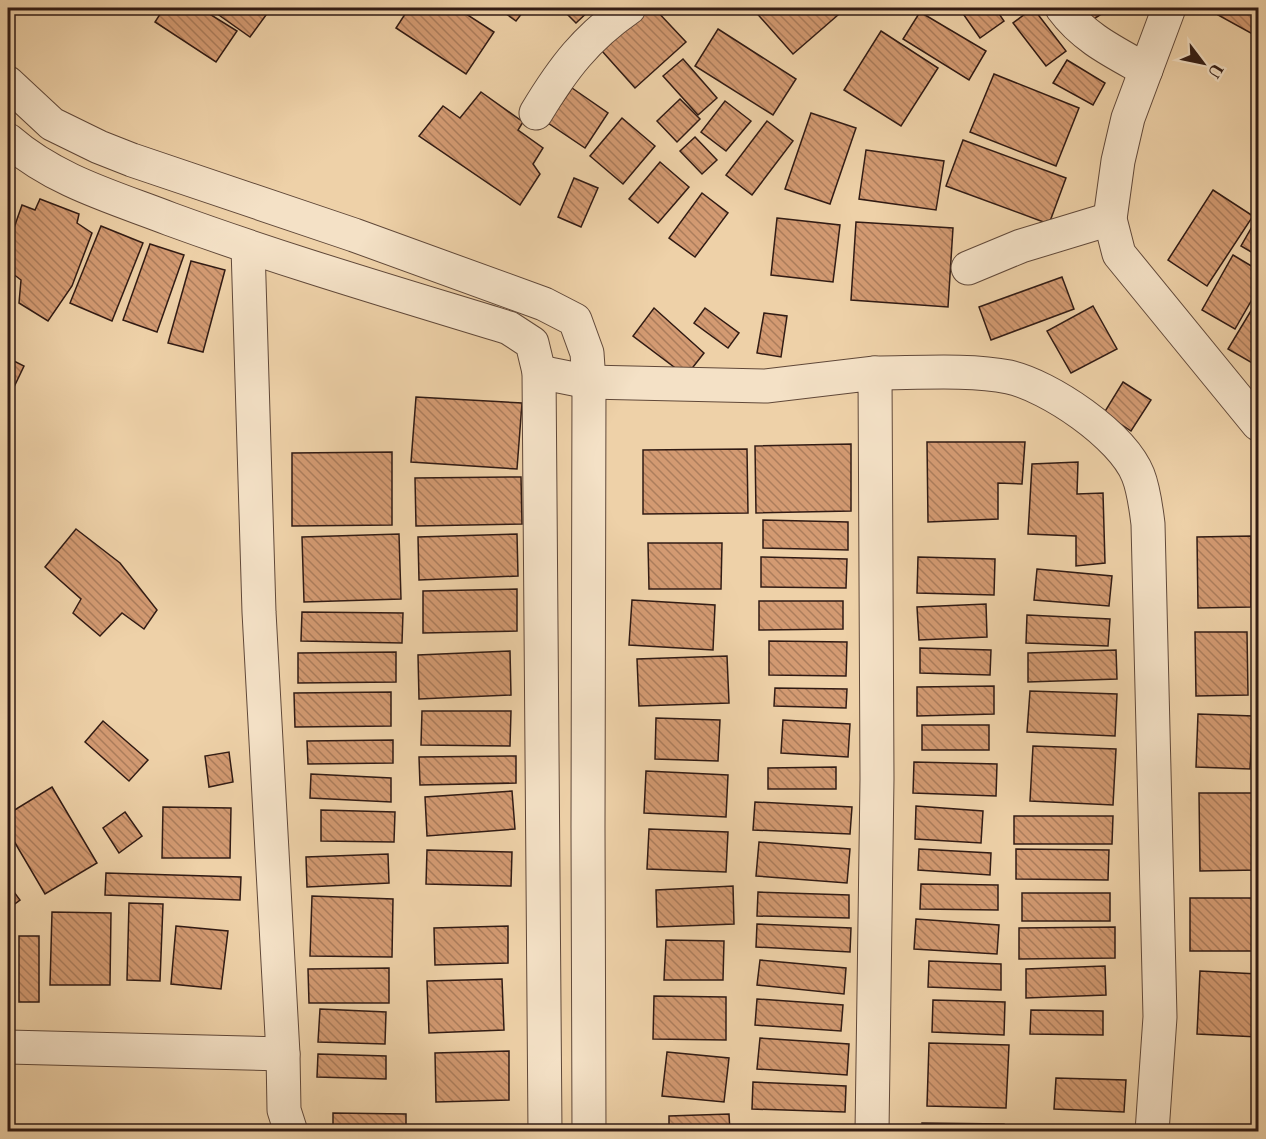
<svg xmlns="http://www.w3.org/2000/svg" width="1266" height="1139" viewBox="0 0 1266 1139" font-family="'Libre Caslon Text',serif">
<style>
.building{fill:url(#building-back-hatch);stroke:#311b14;stroke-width:1.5}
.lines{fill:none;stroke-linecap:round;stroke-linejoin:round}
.minor-casing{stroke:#604839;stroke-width:35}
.minor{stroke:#f4e1c6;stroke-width:33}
</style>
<defs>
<pattern id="building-back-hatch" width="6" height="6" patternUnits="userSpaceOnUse" patternTransform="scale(1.5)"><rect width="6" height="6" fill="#d39a72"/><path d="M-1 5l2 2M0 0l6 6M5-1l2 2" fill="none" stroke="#ac7d5c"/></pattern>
</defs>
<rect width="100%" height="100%" fill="#eed1a8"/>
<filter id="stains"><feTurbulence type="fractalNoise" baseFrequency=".00333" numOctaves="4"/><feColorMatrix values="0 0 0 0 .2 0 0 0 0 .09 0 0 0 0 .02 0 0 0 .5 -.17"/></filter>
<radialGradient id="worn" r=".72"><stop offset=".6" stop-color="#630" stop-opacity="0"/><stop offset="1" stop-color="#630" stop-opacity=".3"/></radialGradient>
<g class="building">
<polygon points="164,8 200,8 237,31 216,62 155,22"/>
<polygon points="209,8 264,8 269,11 250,37"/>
<polygon points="409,8 457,8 494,32 466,74 396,28"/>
<polygon points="498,8 526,8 516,21"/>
<polygon points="561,8 592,8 576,23"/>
<polygon points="649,8 654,8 686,42 635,88 602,51"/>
<polygon points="752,8 846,8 793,54"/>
<polygon points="959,8 995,8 1004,21 980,38"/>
<polygon points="1033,8 1066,51 1046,66 1013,23"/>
<polygon points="1075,8 1111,8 1086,24"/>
<polygon points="1222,8 1258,8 1258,37 1218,15"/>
<polygon points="920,12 986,51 969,80 903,39"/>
<polygon points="718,29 796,79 773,115 695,66"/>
<polygon points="881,31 938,68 901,126 844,90"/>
<polygon points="683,59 717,98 698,115 663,76"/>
<polygon points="1067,60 1105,83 1093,105 1053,83"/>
<polygon points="994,74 1079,108 1056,166 970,132"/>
<polygon points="572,88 608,113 585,148 548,123"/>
<polygon points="481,92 523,122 518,130 543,148 533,164 540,174 520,205 419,136 443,106 460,118"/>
<polygon points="680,99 700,119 677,142 657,121"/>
<polygon points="725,101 751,121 726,151 701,132"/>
<polygon points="811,113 856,128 830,204 785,189"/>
<polygon points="622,118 655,146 623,184 590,156"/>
<polygon points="767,121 793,141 752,195 726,175"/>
<polygon points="695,137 717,160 702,174 680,151"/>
<polygon points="963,140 1066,178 1049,224 946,186"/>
<polygon points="866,150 944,161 936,210 859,199"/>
<polygon points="660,162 689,187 658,223 629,199"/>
<polygon points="574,178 598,188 581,227 558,217"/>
<polygon points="1213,190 1253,216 1207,286 1168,260"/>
<polygon points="702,193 728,213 695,257 669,238"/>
<polygon points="40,199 79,214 77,223 92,233 72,286 48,321 19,303 21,280 8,270 8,245 22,205 35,210"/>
<polygon points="777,218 840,225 833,282 771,275"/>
<polygon points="1257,218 1258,219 1258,256 1241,246"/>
<polygon points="856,222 953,228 948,307 851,300"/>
<polygon points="101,226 143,243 112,321 70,303"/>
<polygon points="150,244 184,255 157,332 123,320"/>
<polygon points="1233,255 1258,270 1258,289 1235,329 1202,310"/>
<polygon points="191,261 225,270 203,352 168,343"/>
<polygon points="1062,277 1074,309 991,340 979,307"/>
<polygon points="1258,299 1258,357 1254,364 1228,349"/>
<polygon points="1093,306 1117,349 1071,373 1047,331"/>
<polygon points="654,308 704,353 686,376 633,336"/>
<polygon points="705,308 739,333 728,348 694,323"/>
<polygon points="764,313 787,316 781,357 757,353"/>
<polygon points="8,358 24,366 14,387 8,384"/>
<polygon points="1123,382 1151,400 1131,431 1104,413"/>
<polygon points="416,397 522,403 517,469 411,462"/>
<polygon points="927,442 1025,442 1022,484 998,483 998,519 928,522"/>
<polygon points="851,444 851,511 756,513 755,446"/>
<polygon points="747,449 748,513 643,514 643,450"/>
<polygon points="392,452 392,525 292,526 292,453"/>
<polygon points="1078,462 1077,494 1103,493 1105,563 1076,566 1076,536 1028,534 1032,464"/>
<polygon points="521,477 522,524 416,526 415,478"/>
<polygon points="763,520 848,522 848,550 763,548"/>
<polygon points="76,529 120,563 157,610 144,629 122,613 100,636 73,613 81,599 45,567"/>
<polygon points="399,534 401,599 304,602 302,537"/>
<polygon points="517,534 518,576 419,580 418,537"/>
<polygon points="1251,536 1251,607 1198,608 1197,537"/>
<polygon points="648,543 722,543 721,589 649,589"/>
<polygon points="761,557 847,559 846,588 761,587"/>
<polygon points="918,557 995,559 994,595 917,593"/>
<polygon points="1037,569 1112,576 1109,606 1034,600"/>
<polygon points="517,589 517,631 423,633 423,591"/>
<polygon points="632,600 715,605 713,650 629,645"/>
<polygon points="759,601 843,601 843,629 759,630"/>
<polygon points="986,604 987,637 919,640 917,607"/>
<polygon points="302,612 403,613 402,643 301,641"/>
<polygon points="1027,615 1110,619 1108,646 1026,643"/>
<polygon points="1195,632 1247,632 1248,695 1196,696"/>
<polygon points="769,641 847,642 846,676 769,675"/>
<polygon points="920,648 991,650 990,675 920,673"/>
<polygon points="1116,650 1117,679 1028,682 1028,653"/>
<polygon points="510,651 511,695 419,699 418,655"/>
<polygon points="396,652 396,682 298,683 298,653"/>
<polygon points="727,656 729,703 639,706 637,659"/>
<polygon points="994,686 994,714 917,716 917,687"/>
<polygon points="775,688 847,689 846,708 774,706"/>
<polygon points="1030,691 1117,694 1115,736 1027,732"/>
<polygon points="391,692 391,726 295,727 294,693"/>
<polygon points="422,711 511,711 510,746 421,745"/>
<polygon points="1198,714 1253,716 1250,769 1196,767"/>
<polygon points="656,718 720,720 718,761 655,759"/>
<polygon points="783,720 850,724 848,757 781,753"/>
<polygon points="103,721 148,760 129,781 85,742"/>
<rect x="922" y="725" width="67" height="25"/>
<polygon points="393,740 393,763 308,764 307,741"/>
<polygon points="1033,746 1116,749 1113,805 1030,801"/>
<polygon points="229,752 233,782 209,787 205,756"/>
<polygon points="516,756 516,783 420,785 419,757"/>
<polygon points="914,762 997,764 996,796 913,793"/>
<polygon points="836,767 836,789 768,789 768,768"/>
<polygon points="646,771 728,775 726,817 644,813"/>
<polygon points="311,774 391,778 391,802 310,798"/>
<polygon points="52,787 97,863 45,894 8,831 8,814"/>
<polygon points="512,791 515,829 427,836 425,797"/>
<polygon points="1199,793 1258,793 1258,870 1200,871"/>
<polygon points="755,802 852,807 850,834 753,830"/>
<polygon points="916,806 983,811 981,843 915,839"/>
<polygon points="163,807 231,808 230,858 162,858"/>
<polygon points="321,810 395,812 394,842 321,841"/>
<polygon points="125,812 142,836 119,853 103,828"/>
<polygon points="1014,816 1113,816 1112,844 1014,844"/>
<polygon points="649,829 728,832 726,872 647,869"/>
<polygon points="759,842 850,849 847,883 756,876"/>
<polygon points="919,849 991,853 990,875 918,870"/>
<polygon points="1016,849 1109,850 1108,880 1016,879"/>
<polygon points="427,850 512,852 511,886 426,884"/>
<polygon points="388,854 389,883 307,887 306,857"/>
<polygon points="106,873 241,877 240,900 105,895"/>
<polygon points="8,884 20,900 8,909"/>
<polygon points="921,884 998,885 998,910 920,909"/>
<polygon points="733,886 734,924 657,927 656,890"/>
<polygon points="758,892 849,895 849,918 757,916"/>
<rect x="1022" y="893" width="88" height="28"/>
<polygon points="312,896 393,899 392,957 310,956"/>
<rect x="1190" y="898" width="68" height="53"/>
<polygon points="129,903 163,904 160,981 127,980"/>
<polygon points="52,912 111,913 110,985 50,985"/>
<polygon points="916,919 999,925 997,954 914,949"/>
<polygon points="757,924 851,928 850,952 756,947"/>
<polygon points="176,926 228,931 221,989 171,984"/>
<polygon points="508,926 508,963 435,965 434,928"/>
<polygon points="1115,927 1115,958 1019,959 1019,928"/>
<rect x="19" y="936" width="20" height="66"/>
<polygon points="666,940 724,941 723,980 664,980"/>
<polygon points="760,960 846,968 844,994 757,985"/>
<polygon points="929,961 1001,964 1001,990 928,987"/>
<polygon points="1105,966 1106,995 1026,998 1026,969"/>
<polygon points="389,968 389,1003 309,1003 308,969"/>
<polygon points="1200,971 1258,974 1258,1037 1197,1034"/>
<polygon points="502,979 504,1030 429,1033 427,981"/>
<polygon points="654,996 726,997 726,1040 653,1039"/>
<polygon points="757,999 843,1005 841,1031 755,1025"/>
<polygon points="933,1000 1005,1002 1004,1035 932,1032"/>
<polygon points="320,1009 386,1012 385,1044 318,1042"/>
<polygon points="1031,1010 1103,1011 1103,1035 1030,1034"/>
<polygon points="760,1038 849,1044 847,1075 757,1069"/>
<polygon points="929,1043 1009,1045 1006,1108 927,1106"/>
<polygon points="509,1051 509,1100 436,1102 435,1053"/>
<polygon points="667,1052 729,1058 724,1102 662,1096"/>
<polygon points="318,1054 386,1056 386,1079 317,1077"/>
<polygon points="1056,1078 1126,1080 1124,1112 1054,1109"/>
<polygon points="753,1082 846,1086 845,1112 752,1109"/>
<polygon points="333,1113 406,1114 406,1132 333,1132"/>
<polygon points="729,1114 730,1132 669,1132 669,1116"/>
<polygon points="922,1123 1004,1124 1004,1132 922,1132"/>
<polygon points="775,1125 847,1127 847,1132 775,1132"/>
<polygon points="1107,1125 1107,1132 1026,1132 1026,1127"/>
<polygon points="501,1128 501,1132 421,1132 421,1131"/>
</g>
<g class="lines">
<g class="minor-casing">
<g id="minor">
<path d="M1062,8C1084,38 1114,52 1146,70"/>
<polyline points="1169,8 1128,118 1118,161 1110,219 1119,254 1258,424"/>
<polyline points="8,83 52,124 99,147 132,160 354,235 544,304 575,320 587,353 589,382 588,828 589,1132"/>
<path d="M536,113C563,68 586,38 629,8"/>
<path d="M8,140C55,181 113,197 170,219C282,260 395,293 509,328L532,343L539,372L545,1132"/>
<polyline points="248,247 259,612 283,1054 284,1110 291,1132"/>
<polyline points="968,268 1021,246 1110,219"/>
<polyline points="539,372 589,382 766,386 875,373 877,779 872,1132"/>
<path d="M875,373C915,373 970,369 1009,377C1049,386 1122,435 1138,475C1144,490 1146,508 1148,524L1160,1017L1152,1132"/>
<polyline points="8,1047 283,1054"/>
</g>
</g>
<use href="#minor" class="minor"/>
</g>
<rect width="1266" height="1139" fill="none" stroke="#eed1a8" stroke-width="30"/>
<rect x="9" y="9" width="1248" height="1121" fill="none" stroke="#311b14" stroke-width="3"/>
<rect x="15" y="15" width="1236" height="1109" fill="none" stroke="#311b14" stroke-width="1.5"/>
<g transform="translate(1203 63) rotate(122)" stroke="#f4e1c6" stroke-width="4.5" paint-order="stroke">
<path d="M0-4.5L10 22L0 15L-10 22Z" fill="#311b14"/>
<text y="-9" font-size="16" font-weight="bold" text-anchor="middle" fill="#311b14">U</text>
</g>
<rect width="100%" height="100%" filter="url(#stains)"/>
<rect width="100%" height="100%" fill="url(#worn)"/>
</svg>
